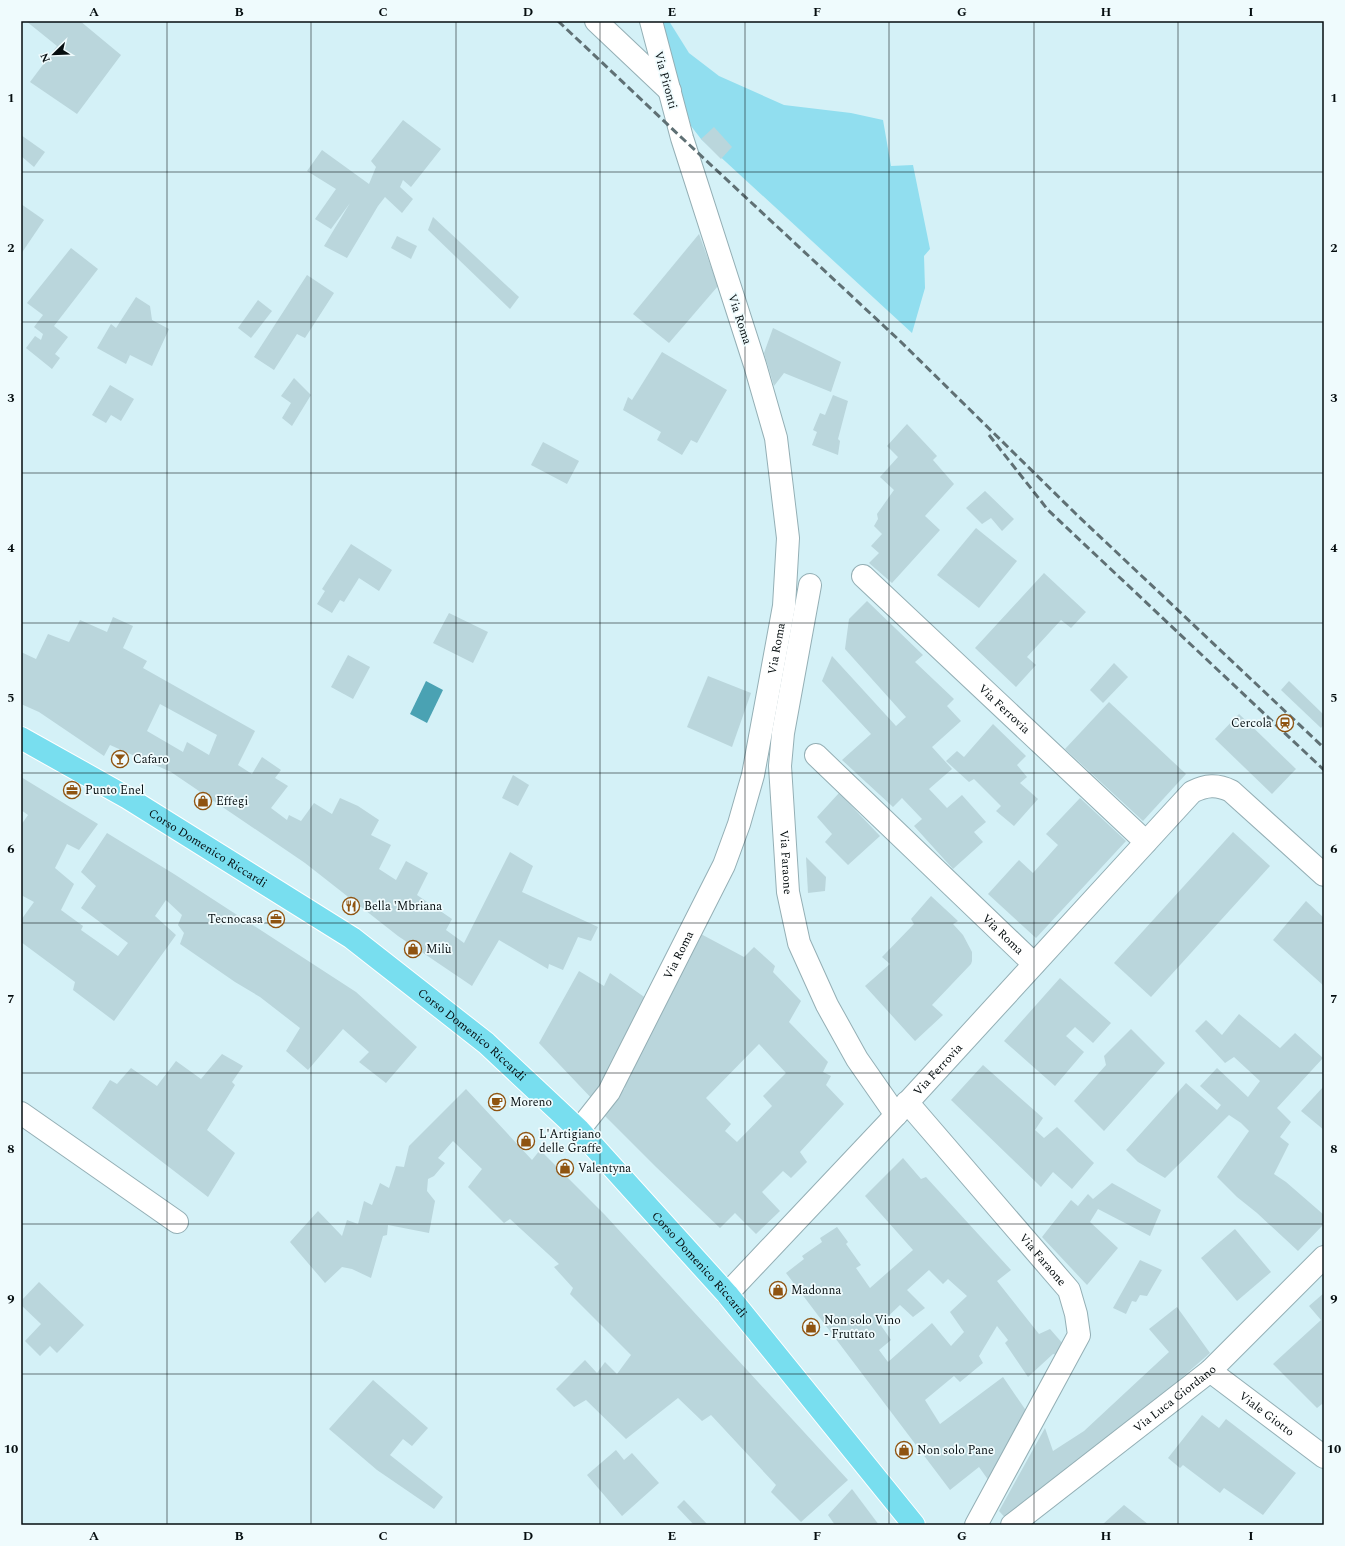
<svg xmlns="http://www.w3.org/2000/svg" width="1345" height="1546" viewBox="0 0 1345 1546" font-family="Spectral,serif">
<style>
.green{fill:#91deef}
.water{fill:#4aa2b3}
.building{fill:#bad6dc;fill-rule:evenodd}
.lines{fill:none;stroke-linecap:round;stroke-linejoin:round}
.minor-casing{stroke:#94afb5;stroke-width:24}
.major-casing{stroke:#fff;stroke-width:24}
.minor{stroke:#fff;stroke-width:22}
.major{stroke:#78deef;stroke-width:22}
.rail{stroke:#5f7074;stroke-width:3;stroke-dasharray:8 4;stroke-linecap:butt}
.grid{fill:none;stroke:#050d0f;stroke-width:1;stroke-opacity:0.55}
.labels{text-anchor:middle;stroke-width:3.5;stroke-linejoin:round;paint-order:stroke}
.street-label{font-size:12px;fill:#050d0f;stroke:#effbfd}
.poi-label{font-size:12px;fill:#050d0f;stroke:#effbfd;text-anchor:start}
.neatline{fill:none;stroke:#050d0f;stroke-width:1.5}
.grid-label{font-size:13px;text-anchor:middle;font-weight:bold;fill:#050d0f}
</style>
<rect width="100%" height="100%" fill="#d4f1f7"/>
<polygon class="green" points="659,21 669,21 689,53 719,76 784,105 851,113 883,120 891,166 913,165 930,249 924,256 925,288 912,333 701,139 691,126"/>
<polygon class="water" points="426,681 443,690 427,723 410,714"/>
<g class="building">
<polygon points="26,21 80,21 121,55 77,114 30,82 57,46"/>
<polygon points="403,120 441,149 411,187 403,180 400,187 413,199 402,213 385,197 378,206 347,258 324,246 350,203 331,229 315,219 336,189 307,171 322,150 369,184 376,167 371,161"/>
<polygon points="714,127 732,147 721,159 701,139"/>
<polygon points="21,135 45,152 34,167 21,156"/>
<polygon points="21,204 44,220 21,254"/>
<polygon points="433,217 519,297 510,309 428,230"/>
<polygon points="699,234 718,286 669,343 633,314"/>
<polygon points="397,236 417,246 411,259 391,248"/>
<polygon points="71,248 98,269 54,326 68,337 55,354 60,358 52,369 26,348 35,336 41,340 43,334 34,327 43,315 27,303"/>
<polygon points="307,275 334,293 305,338 297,334 274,370 254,357"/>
<polygon points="136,297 150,306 152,320 169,329 152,366 130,355 126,364 97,348 111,324 116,328"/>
<polygon points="258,300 272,311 251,338 238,328"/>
<polygon points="773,328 841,362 831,392 784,373 774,386 764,353"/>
<polygon points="662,352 727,390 697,443 691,440 682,455 657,440 661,432 623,410 628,397 632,400"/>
<polygon points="294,378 311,395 292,426 282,418 291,403 281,396"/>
<polygon points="110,385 134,399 121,421 111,415 106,423 92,415"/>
<polygon points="833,395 848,401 838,439 840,441 838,455 812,445 817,432 813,430 820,413 825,415"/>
<polygon points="907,424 937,456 933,460 954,484 925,516 940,530 892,583 869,563 879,553 871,546 882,534 874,526 878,519 877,514 894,490 880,477 898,457 887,446"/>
<polygon points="543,442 579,461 567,484 531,465"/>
<polygon points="985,491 1014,519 1002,531 991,518 982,524 966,508"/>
<polygon points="976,528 1017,561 979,608 937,575"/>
<polygon points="351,544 392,570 379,591 359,578 344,602 340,600 332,613 317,604 325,591 322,589"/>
<polygon points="1044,573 1086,612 1071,628 1061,620 1027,657 1036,665 1016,687 975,648"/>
<polygon points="867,601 923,655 915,662 954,699 947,706 961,721 932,747 952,769 929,789 947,808 962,795 986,822 974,832 983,842 953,869 914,826 922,819 902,798 893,807 842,760 871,734 822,681 832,656 896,726 906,717 845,649 849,619"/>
<polygon points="449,613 488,632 473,663 433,643"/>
<path d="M113,617L133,626L123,648L147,661L143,668L255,731L238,765L252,774L262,757L281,770L275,778L288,786L271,808L287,820L289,815L301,821L314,803L332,814L340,798L358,806L379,820L371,835L391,845L379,869L396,880L406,861L428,873L417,895L452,919L446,930L464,943L510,852L533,866L522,892L598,927L591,941L578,937L563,970L549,964L548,969L499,940L472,986L398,936L305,863L171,772L110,745L104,756L39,712L21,704V652L36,659L48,634L69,642L80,620L107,632ZM160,704L217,735L209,755L187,742L183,752L147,731Z"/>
<polygon points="348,655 370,667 353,699 331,687"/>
<polygon points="1114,663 1128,677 1103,703 1090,690"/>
<polygon points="708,676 751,693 732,747 687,727"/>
<polygon points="1289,681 1324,715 1324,724 1321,728 1281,690"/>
<polygon points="1109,702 1186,774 1143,821 1065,749"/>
<polygon points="1239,714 1296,769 1272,794 1215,739"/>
<polygon points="993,724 1026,756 1017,765 1027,777 1020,783 1038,799 1014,826 996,811 1001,806 974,779 969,782 946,761 957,751 964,757"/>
<polygon points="513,775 529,785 518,806 502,798"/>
<polygon points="21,777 98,824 79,850 67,844 55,868 74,884 61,910 83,926 81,930 118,956 128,943 81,908 96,886 81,872 107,833 174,874 356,992 417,1047 386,1083 359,1062 369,1052 343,1029 308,1070 286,1051 300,1028 260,997 235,982 180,944 184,933 178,925 182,915 166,900 155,916 176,935 114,1021 73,990 75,982 21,942 21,920 34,902 21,895 21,825 28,815 21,810"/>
<polygon points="839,793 880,836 848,865 825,842 832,834 817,817"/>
<polygon points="1080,798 1126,841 1036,938 988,894 1019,860 1033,873 1058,845 1046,834"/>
<polygon points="1233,832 1270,866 1151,997 1114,963"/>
<polygon points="806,857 826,877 825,891 808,893"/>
<polygon points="931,896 958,921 953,924 963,935 972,952 972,961 971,964 932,1005 943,1015 915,1041 865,986 890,964 882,957 914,924 911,919"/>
<polygon points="1306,901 1324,918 1324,986 1273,940"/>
<path d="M699,933L744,957L754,947L775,966L773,972L801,1001L789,1022L828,1062L823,1072L831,1076L826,1085L844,1104L800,1152L807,1162L791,1178L783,1171L762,1192L780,1211L756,1234L735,1213L720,1228L656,1167L603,1114L625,1088L621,1082ZM759,1044L786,1073L763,1096L772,1106L737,1142L725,1131L731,1124L706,1098Z"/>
<polygon points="579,971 604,986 610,973 650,1001 596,1103 539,1043"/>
<polygon points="1060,978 1111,1023 1093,1043 1075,1027 1066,1036 1084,1052 1055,1086 1004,1041"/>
<polygon points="1239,1014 1280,1048 1295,1033 1323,1058 1277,1108 1291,1122 1280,1137 1289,1144 1274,1174 1286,1182 1324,1215 1324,1224 1298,1251 1257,1213 1237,1197 1217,1177 1249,1131 1241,1123 1229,1115 1165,1178 1138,1162 1126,1150 1186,1083 1217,1110 1221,1105 1200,1086 1217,1068 1248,1097 1260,1081 1234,1057 1225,1063 1195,1031 1206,1020 1222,1035"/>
<polygon points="1131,1029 1165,1063 1104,1131 1074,1101 1106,1065 1104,1056"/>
<polygon points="222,1054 243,1066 232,1082 235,1085 207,1130 235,1153 208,1197 92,1108 110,1080 117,1084 131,1068 157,1086 176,1061 201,1079"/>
<polygon points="983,1065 1043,1118 1035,1130 1044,1138 1057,1127 1094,1163 1072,1189 1053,1172 1041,1187 951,1100"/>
<polygon points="1324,1086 1324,1130 1301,1111"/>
<polygon points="466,1089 532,1160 540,1150 605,1215 848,1480 801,1522 771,1492 776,1485 711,1415 702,1421 678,1398 626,1439 586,1400 574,1407 556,1389 585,1360 597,1373 605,1362 617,1374 631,1355 570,1294 573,1288 554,1267 559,1264 510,1219 504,1223 468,1187 482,1169 453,1141 438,1158 445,1163 434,1176 428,1179 427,1191 435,1201 429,1233 388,1225 387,1235 383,1236 371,1278 352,1269 342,1267 325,1283 290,1242 318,1211 342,1236 347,1220 358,1224 364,1201 372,1205 380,1183 389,1188 396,1166 404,1167 409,1146"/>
<path d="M903,1158L921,1179L926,1177L1011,1270L997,1281L1039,1334L1050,1329L1064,1345L1057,1355L1053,1354L1028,1377L1005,1343L1008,1340L997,1326L979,1356L983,1363L960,1382L954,1376L925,1400L940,1424L1003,1377L1027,1412L989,1481L979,1467L950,1490L786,1273L804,1259L802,1256L822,1242L820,1238L837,1227L848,1242L846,1244L861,1265L856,1268L870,1288L913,1250L865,1196ZM929,1270L943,1284L948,1279L967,1296L950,1312L964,1332L951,1346L932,1323L888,1362L879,1350L891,1340L880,1324L900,1305L913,1317L925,1308L907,1290Z"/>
<polygon points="1112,1183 1161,1210 1150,1236 1098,1209 1090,1222 1118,1248 1087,1285 1042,1237 1071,1200 1078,1206 1088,1194 1093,1199"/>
<polygon points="1235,1229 1271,1272 1237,1301 1201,1258"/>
<polygon points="1140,1260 1162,1270 1147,1296 1140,1295 1136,1302 1132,1301 1126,1314 1113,1308"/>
<polygon points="39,1282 84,1325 57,1353 50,1346 40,1356 25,1341 41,1324 21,1305 21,1301"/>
<polygon points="1324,1293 1324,1406 1322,1404 1317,1408 1273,1364 1321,1320 1309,1306"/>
<polygon points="1177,1307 1210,1353 1100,1449 1009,1522 999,1511 1045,1428 1053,1451 1084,1431 1169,1352 1149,1329"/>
<polygon points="373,1380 428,1428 412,1446 403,1439 390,1455 443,1497 434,1509 377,1470 329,1429"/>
<polygon points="1202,1415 1219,1428 1226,1419 1296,1473 1263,1515 1224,1488 1220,1493 1183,1465 1180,1468 1168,1458"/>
<polygon points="616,1450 624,1460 632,1453 659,1483 622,1516 587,1475"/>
<polygon points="852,1489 879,1525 835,1525 828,1515"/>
<polygon points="684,1500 708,1525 694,1525 677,1507"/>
<polygon points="1124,1505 1149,1525 1102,1525"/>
</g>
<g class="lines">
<g class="minor-casing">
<g id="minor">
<polyline points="596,21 670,91"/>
<path id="s1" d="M863,576L1146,842"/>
<path id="s2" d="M810,585L783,733L780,766L788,892L799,943L827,1005L857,1059L896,1115"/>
<path id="s3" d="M816,755L1034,964"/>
<path id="s4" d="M907,1102L1069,1290L1076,1314L1079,1335L976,1525"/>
<polyline points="21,1113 177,1222"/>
<path id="s5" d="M579,1130L609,1092L724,865L739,824L753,775L784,606L788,538L776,438L755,365L682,138L651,21"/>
<path id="s6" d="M727,1294L896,1115L1192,792C1206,785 1217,784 1231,791L1324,875"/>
<path id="s7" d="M1210,1371L1324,1457"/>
<path id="s8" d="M1012,1525L1210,1371L1324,1257"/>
</g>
</g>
<g class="major-casing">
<g id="major">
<path id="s9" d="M21,738L128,798L352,938L486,1043L579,1130L727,1294L914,1525"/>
</g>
</g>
<use href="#minor" class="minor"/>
<use href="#major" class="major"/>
<g class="rail">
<polyline points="558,21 682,138 900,341 1076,514 1324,748"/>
<polyline points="989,435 1048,510 1324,770"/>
</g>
</g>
<path class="grid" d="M167,21V1525M311,21V1525M456,21V1525M600,21V1525M745,21V1525M889,21V1525M1034,21V1525M1178,21V1525M21,172H1324M21,322H1324M21,473H1324M21,623H1324M21,773H1324M21,923H1324M21,1073H1324M21,1224H1324M21,1374H1324"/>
<defs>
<g id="station-ring" transform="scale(0.9)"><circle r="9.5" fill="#effbfd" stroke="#8f5411" stroke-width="1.5"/><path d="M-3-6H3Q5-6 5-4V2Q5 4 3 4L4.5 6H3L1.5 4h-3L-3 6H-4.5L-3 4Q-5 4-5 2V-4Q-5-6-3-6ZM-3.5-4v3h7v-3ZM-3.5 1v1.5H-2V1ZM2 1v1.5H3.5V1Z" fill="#8f5411"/></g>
<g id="bar-ring" transform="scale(0.9)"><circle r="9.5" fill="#effbfd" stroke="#8f5411" stroke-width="1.5"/><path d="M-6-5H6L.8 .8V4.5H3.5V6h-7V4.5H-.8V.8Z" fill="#8f5411"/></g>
<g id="office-ring" transform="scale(0.9)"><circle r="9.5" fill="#effbfd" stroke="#8f5411" stroke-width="1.5"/><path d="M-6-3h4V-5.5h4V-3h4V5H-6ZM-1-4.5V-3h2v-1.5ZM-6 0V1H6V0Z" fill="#8f5411"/></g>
<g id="shop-ring" transform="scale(0.9)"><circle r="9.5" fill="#effbfd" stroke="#8f5411" stroke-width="1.5"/><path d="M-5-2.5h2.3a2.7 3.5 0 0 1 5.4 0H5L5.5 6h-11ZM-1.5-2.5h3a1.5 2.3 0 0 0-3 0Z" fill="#8f5411"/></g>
<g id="restaurant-ring" transform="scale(0.9)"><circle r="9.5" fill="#effbfd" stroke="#8f5411" stroke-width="1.5"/><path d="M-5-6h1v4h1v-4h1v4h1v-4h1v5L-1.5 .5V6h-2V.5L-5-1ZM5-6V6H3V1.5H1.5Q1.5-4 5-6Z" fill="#8f5411"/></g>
<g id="cafe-ring" transform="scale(0.9)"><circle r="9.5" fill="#effbfd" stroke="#8f5411" stroke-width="1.5"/><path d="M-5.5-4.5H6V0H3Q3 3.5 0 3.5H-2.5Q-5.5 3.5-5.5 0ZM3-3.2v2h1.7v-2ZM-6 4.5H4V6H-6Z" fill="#8f5411"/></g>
</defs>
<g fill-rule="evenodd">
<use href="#station-ring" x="1285" y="723"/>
<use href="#bar-ring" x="120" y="759"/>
<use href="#office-ring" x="72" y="790"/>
<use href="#shop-ring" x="203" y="801"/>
<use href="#restaurant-ring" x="351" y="906"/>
<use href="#office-ring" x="276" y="919"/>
<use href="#shop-ring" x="413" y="949"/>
<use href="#cafe-ring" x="497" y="1102"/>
<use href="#shop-ring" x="526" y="1141"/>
<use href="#shop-ring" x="565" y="1168"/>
<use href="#shop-ring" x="778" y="1290"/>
<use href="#shop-ring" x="811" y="1327"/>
<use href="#shop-ring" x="904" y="1450"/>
</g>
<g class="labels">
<g class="street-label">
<text transform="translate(666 80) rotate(75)" y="4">Via Pironti</text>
<text transform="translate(740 319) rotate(72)" y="4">Via Roma</text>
<text dy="4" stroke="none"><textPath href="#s5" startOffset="526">Via Roma</textPath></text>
<text dy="4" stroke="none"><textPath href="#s1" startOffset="194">Via Ferrovia</textPath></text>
<text dy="4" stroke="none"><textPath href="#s9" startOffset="217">Corso Domenico Riccardi</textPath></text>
<text dy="4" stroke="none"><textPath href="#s2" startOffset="280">Via Faraone</textPath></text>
<text dy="4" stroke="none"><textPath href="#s3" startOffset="259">Via Roma</textPath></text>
<text dy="4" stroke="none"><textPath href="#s5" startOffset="202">Via Roma</textPath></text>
<text dy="4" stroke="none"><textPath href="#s9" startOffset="541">Corso Domenico Riccardi</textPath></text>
<text dy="4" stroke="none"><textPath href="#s6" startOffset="308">Via Ferrovia</textPath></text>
<text dy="4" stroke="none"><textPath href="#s4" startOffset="208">Via Faraone</textPath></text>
<text dy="4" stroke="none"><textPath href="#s9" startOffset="865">Corso Domenico Riccardi</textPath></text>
<text dy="4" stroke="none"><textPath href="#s8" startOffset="206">Via Luca Giordano</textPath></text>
<text dy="4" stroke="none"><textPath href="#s7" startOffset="71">Viale Giotto</textPath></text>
</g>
<g class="poi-label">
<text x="1272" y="727" text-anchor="end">Cercola</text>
<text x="133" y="763">Cafaro</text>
<text x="85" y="794">Punto Enel</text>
<text x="216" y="805">Effegi</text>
<text x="364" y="910">Bella 'Mbriana</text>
<text x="263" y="923" text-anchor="end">Tecnocasa</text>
<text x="426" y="953">Milù</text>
<text x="510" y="1106">Moreno</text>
<text x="539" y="1138">L'Artigiano<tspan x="539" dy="14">delle Graffe</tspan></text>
<text x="578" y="1172">Valentyna</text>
<text x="791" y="1294">Madonna</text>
<text x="824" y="1324">Non solo Vino<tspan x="824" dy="14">- Fruttato</tspan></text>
<text x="917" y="1454">Non solo Pane</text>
</g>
</g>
<rect width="1345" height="1546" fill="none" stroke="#effbfd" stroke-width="44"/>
<g transform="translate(54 54) rotate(247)" stroke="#effbfd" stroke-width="3" paint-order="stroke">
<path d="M0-3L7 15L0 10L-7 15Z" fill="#050d0f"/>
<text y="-6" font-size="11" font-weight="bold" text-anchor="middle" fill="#050d0f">N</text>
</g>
<rect x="22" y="22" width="1301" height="1502" class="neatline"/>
<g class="grid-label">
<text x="94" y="16">A</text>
<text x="239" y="16">B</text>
<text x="383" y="16">C</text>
<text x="528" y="16">D</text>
<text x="672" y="16">E</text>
<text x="817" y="16">F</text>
<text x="962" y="16">G</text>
<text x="1106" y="16">H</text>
<text x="1251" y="16">I</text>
<text x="11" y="102">1</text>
<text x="1334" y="102">1</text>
<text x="11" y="252">2</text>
<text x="1334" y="252">2</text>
<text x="11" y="402">3</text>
<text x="1334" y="402">3</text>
<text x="11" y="552">4</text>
<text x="1334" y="552">4</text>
<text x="11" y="702">5</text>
<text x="1334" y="702">5</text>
<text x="11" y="853">6</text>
<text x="1334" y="853">6</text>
<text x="11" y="1003">7</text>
<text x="1334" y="1003">7</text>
<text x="11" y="1153">8</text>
<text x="1334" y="1153">8</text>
<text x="11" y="1303">9</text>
<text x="1334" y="1303">9</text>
<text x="11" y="1453">10</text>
<text x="1334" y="1453">10</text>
<text x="94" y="1540">A</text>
<text x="239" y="1540">B</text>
<text x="383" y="1540">C</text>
<text x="528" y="1540">D</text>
<text x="672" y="1540">E</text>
<text x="817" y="1540">F</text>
<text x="962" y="1540">G</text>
<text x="1106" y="1540">H</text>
<text x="1251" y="1540">I</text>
</g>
</svg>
